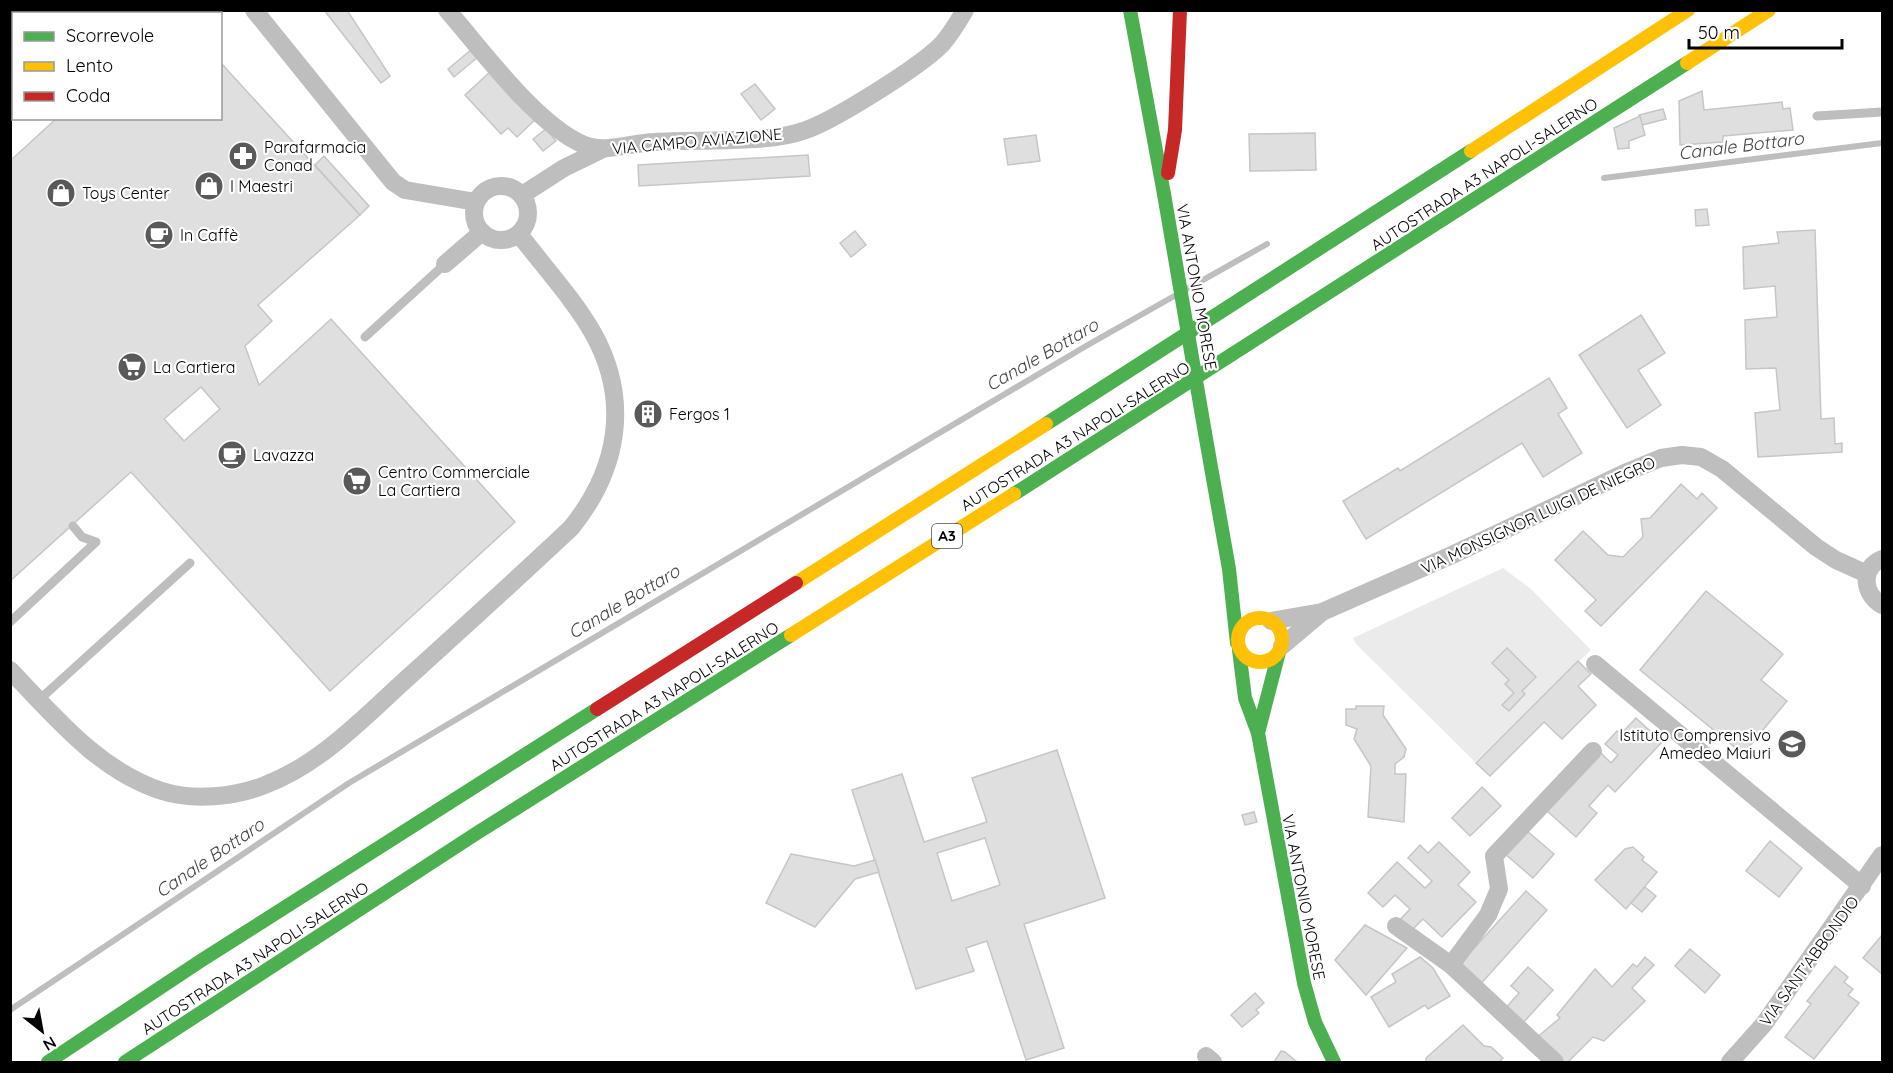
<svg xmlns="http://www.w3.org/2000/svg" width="1893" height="1073" viewBox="0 0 1893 1073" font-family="Quicksand,sans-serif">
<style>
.green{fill:#ebebeb}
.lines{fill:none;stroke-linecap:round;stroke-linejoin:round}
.stream{stroke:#bebebe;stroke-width:6}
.building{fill:#dfdfdf;stroke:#c6c6c6;stroke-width:1.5;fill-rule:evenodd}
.lane{stroke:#bebebe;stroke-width:9}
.street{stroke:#bebebe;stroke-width:18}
.fast{stroke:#4caf50;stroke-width:14}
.slow{stroke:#ffc107;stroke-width:14}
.jam{stroke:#c62828;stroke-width:14}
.fast-bridge{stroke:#4caf50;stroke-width:14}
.labels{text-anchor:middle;stroke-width:4.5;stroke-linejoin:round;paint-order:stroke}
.shield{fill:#fff;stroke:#4c4c4c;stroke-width:1.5}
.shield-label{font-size:15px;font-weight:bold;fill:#000}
.street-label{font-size:16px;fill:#000;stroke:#fff}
.poi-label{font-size:16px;fill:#000;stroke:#fff;text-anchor:start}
.water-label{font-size:18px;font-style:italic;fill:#434343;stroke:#fff}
</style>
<rect width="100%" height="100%" fill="#fff"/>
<polygon class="green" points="1503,568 1531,589 1591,650 1475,762 1356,644 1353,638"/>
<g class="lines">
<g class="stream">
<polyline points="1604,178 1882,143"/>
<polyline points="1187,289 1267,244"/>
<polyline points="10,1010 349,783 1086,346 1176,295"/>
</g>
</g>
<g class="building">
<polygon points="128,10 173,10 176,14 125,14"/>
<polygon points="324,10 347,10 390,76 381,83"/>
<polygon points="472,49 478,57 454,77 448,69"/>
<path d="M220,62L360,215L258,305L272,321L245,346L259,385L331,319L515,522L330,691L131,472L10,581V161L57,118H220ZM201,387L220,409L184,441L164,419Z"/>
<polygon points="492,70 537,118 517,137 508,128 501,134 465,95"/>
<polygon points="755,84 775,109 761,120 741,94"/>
<polygon points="1702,91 1704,110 1782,102 1783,109 1790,108 1793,130 1723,136 1723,142 1680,145 1679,101"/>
<polygon points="1663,109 1666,119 1642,125 1639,115"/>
<polygon points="1640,116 1645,135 1629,141 1629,148 1618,149 1614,128"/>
<polygon points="546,129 556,141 543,151 533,139"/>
<polygon points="1315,133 1316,170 1250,171 1249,134"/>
<polygon points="1036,135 1040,161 1008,165 1004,139"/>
<polygon points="808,155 810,176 639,186 638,165"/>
<polygon points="324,156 369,206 360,215 315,165"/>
<polygon points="1707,209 1709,225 1696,226 1695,210"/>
<polygon points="1815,230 1821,419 1834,418 1835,444 1842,443 1842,452 1758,457 1755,413 1780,410 1776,368 1746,369 1745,320 1777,317 1775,286 1744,289 1743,247 1779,243 1777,232"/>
<polygon points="855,231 866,245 851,257 840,243"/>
<polygon points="1641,315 1665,353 1638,370 1661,405 1627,428 1579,355"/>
<polygon points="1549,378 1567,408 1558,414 1582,453 1543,477 1522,443 1366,539 1343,501 1398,468 1400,471"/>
<polygon points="647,402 660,417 650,425 637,410"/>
<polygon points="1681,484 1697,499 1702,493 1717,508 1601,626 1585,611 1596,600 1555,560 1583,531 1608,555 1623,557 1643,537 1641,519 1650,518"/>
<polygon points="1706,591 1783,654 1761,680 1787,701 1743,754 1640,670"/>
<polygon points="1507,648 1536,677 1522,691 1525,694 1509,711 1502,705 1514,693 1505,684 1509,680 1492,663"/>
<polygon points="1578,661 1591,674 1578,686 1596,705 1562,739 1544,722 1490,776 1476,763"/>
<polygon points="1356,706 1384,706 1383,715 1406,749 1404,757 1395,764 1395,774 1406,774 1404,822 1368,817 1371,766 1354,739 1357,729 1346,725 1346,709 1356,709"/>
<polygon points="1636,718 1662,742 1615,792 1608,785 1589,806 1597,813 1576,837 1546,810 1599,751 1611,763 1618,755 1605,744 1617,731 1621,734"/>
<path d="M1057,750L1105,898L1024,924L1064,1048L1026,1060L987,941L966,948L974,971L916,989L852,790L902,774L924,842L987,822L972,778ZM985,838L1000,885L952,901L937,853Z"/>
<polygon points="1482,787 1501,806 1470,836 1452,818"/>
<polygon points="1254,812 1257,822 1245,825 1242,815"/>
<polygon points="1526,830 1554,854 1533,878 1505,854"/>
<polygon points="1770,841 1802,868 1779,897 1746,871"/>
<polygon points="1439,842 1470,872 1458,885 1476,902 1442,937 1423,919 1409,933 1398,922 1410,909 1395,895 1383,907 1368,893 1397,862 1425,888 1432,881 1408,858 1420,845 1428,853"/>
<polygon points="1633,847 1644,857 1642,860 1657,872 1626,909 1595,880 1625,849"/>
<polygon points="791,854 854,866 875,860 879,872 855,879 815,927 766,903"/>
<polygon points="1645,887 1656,896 1642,912 1631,903"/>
<polygon points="1526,891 1547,910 1478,987 1457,967"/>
<polygon points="1365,925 1407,948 1366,995 1335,960"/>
<polygon points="1882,935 1882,974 1863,958"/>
<polygon points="1690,949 1720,975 1705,993 1675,966"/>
<polygon points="1420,957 1433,968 1450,996 1428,1009 1425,1005 1389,1027 1371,997 1396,982 1392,974"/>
<polygon points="1645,957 1654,965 1632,988 1645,1001 1604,1041 1593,1037 1568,1062 1559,1062 1535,1039 1560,1018 1557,1015 1595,969 1612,987 1633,964 1637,967"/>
<polygon points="1835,966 1848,977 1844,982 1853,989 1848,995 1859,1003 1814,1059 1785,1037 1811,1004 1807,1001"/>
<polygon points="1528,967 1553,990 1521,1025 1504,1010 1519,993 1511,986"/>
<polygon points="1255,993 1264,1003 1256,1010 1259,1013 1242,1027 1231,1015"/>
<polygon points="1463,1025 1484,1046 1491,1047 1503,1058 1499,1062 1426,1062 1426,1058"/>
<polygon points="1281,1051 1285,1052 1297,1062 1274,1062"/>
</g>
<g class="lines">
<g class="lane">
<polyline points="1817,116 1882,112"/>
<polyline points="365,337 445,264"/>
<polyline points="10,622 96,542 82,537 73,526"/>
<polyline points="39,700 190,563"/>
</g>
<g class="street">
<polyline points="254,10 393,182 405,190 476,202"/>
<path d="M447,10C483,51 535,123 582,144C604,154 631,143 654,142C695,139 766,144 803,131C832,122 921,66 942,44C951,34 958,22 965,10"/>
<circle cx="501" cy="213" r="27"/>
<polyline points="522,195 564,168 603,149"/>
<polyline points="445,264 482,232"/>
<path d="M1882,559C1860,568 1863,594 1882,605"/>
<polyline points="1271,621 1322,612 1452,555 1627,472 1661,458 1682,455 1701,457 1722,469 1816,547 1836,560 1867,574"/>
<polyline points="1282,646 1321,613"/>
<polyline points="1595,664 1862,886"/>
<path d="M10,670C54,716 99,771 162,791C193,801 235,797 265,785C323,763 368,713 413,673C466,625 519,577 571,528C618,470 631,401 593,333C573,298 543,266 519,234"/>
<polyline points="1396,926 1451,965"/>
<polyline points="1206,1056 1213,1062"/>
<polyline points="1555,1062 1451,965 1488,915 1499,889 1494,856 1593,751"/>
<polyline points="1730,1062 1764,1024 1882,855"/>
</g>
<g class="fast">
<polyline points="1130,10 1164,194"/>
<polyline points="1046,424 1471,151"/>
<polyline points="1205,433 1229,569 1237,643"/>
<polyline points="1014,494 1687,63"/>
<polyline points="1239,650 1245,698 1258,733 1304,983 1315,1022 1334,1062"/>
<polyline points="1258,733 1279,652"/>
<polyline points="48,1062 202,960 597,709"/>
<polyline points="125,1062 477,833 791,635"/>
</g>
<g class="slow">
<polyline points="1687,63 1769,10"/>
<polyline points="1471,151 1688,10"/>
<polyline points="796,583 1046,424"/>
<circle cx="1260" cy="640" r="22"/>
<polyline points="791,635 1014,494"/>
</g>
<g class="jam">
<polyline points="1168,173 1175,130 1180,10"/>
<polyline points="597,709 796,583"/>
</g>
<polyline class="fast-bridge" points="1164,194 1205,433"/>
</g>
<defs>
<g id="pharmacy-disc" transform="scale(1.5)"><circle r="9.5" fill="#595959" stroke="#fff"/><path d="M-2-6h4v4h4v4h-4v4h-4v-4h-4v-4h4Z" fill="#fff"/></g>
<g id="shop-disc" transform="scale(1.5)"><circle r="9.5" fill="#595959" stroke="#fff"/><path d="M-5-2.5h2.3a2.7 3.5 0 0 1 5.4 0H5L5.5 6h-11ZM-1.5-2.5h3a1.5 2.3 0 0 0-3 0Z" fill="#fff"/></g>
<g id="cafe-disc" transform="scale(1.5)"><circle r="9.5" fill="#595959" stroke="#fff"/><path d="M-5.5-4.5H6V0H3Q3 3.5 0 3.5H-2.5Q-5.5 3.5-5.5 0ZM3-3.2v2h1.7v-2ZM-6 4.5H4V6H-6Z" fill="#fff"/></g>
<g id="supermarket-disc" transform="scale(1.5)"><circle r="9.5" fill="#595959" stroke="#fff"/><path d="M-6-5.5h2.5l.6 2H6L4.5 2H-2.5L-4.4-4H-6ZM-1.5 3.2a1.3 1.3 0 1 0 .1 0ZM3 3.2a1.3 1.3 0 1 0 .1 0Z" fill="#fff"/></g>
<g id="building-disc" transform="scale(1.5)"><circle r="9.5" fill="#595959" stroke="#fff"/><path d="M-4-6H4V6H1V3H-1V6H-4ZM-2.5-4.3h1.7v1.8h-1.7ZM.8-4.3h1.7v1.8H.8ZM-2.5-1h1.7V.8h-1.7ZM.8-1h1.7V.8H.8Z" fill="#fff"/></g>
<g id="school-disc" transform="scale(1.5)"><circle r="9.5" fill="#595959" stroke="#fff"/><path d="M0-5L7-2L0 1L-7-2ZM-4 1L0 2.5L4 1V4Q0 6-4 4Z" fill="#fff"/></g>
</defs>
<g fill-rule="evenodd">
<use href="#pharmacy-disc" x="243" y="156"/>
<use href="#shop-disc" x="209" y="186"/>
<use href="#shop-disc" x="61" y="193"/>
<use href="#cafe-disc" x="159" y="235"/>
<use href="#supermarket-disc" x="132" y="367"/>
<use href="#building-disc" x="648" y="414"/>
<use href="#cafe-disc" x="232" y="455"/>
<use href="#supermarket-disc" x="357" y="481"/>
<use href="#school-disc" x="1792" y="744"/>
</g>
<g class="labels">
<rect class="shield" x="932" y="524" width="30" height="24" rx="4.5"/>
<g class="shield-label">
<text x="947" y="541">A3</text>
</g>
<g class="street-label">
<text transform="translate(697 141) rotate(-5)" y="6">VIA CAMPO AVIAZIONE</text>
<text transform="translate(1484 174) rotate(-33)" y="6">AUTOSTRADA A3 NAPOLI-SALERNO</text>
<text transform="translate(1197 287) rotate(80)" y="6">VIA ANTONIO MORESE</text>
<text transform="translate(1075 436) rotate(-32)" y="6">AUTOSTRADA A3 NAPOLI-SALERNO</text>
<text transform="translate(1538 515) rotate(-25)" y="6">VIA MONSIGNOR LUIGI DE NIEGRO</text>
<text transform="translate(664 696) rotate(-32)" y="6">AUTOSTRADA A3 NAPOLI-SALERNO</text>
<text transform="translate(1304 897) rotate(79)" y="6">VIA ANTONIO MORESE</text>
<text transform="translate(255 958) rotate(-33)" y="6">AUTOSTRADA A3 NAPOLI-SALERNO</text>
<text transform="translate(1809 961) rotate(-54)" y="6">VIA SANT'ABBONDIO</text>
</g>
<g class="poi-label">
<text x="264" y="153">Parafarmacia<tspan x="264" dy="18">Conad</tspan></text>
<text x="230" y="192">I Maestri</text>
<text x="82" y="199">Toys Center</text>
<text x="180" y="241">In Caffè</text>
<text x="153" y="373">La Cartiera</text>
<text x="669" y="420">Fergos 1</text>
<text x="253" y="461">Lavazza</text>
<text x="378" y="478">Centro Commerciale<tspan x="378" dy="18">La Cartiera</tspan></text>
<text x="1771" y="741" text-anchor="end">Istituto Comprensivo<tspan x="1771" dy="18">Amedeo Maiuri</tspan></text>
</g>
<g class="water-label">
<text transform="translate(1741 146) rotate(-7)" y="6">Canale Bottaro</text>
<text transform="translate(1042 355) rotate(-30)" y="6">Canale Bottaro</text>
<text transform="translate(624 602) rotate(-31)" y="6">Canale Bottaro</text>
<text transform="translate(210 858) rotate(-34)" y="6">Canale Bottaro</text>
</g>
</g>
<rect width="1893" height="1073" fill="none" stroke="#000000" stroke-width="24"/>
<rect x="12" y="12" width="210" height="108" fill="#ffffff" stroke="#999999" stroke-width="1.5"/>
<rect x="24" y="32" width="30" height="9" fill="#4caf50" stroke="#999999" stroke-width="1.5"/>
<text x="66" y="42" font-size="18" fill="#000000">Scorrevole</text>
<rect x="24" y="62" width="30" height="9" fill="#ffc107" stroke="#999999" stroke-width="1.5"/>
<text x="66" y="72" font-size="18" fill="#000000">Lento</text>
<rect x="24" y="92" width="30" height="9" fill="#c62828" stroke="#999999" stroke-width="1.5"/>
<text x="66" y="102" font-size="18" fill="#000000">Coda</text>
<g transform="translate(42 1031) rotate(149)" stroke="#ffffff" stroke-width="4.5" paint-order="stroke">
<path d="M0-4.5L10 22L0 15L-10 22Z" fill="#000000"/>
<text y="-9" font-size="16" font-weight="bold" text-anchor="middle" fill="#000000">N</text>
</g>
<path d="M1689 39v9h153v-9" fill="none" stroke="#000000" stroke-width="3"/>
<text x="1698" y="39" font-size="18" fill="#000000" stroke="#ffffff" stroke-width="4.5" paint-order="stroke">50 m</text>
</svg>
